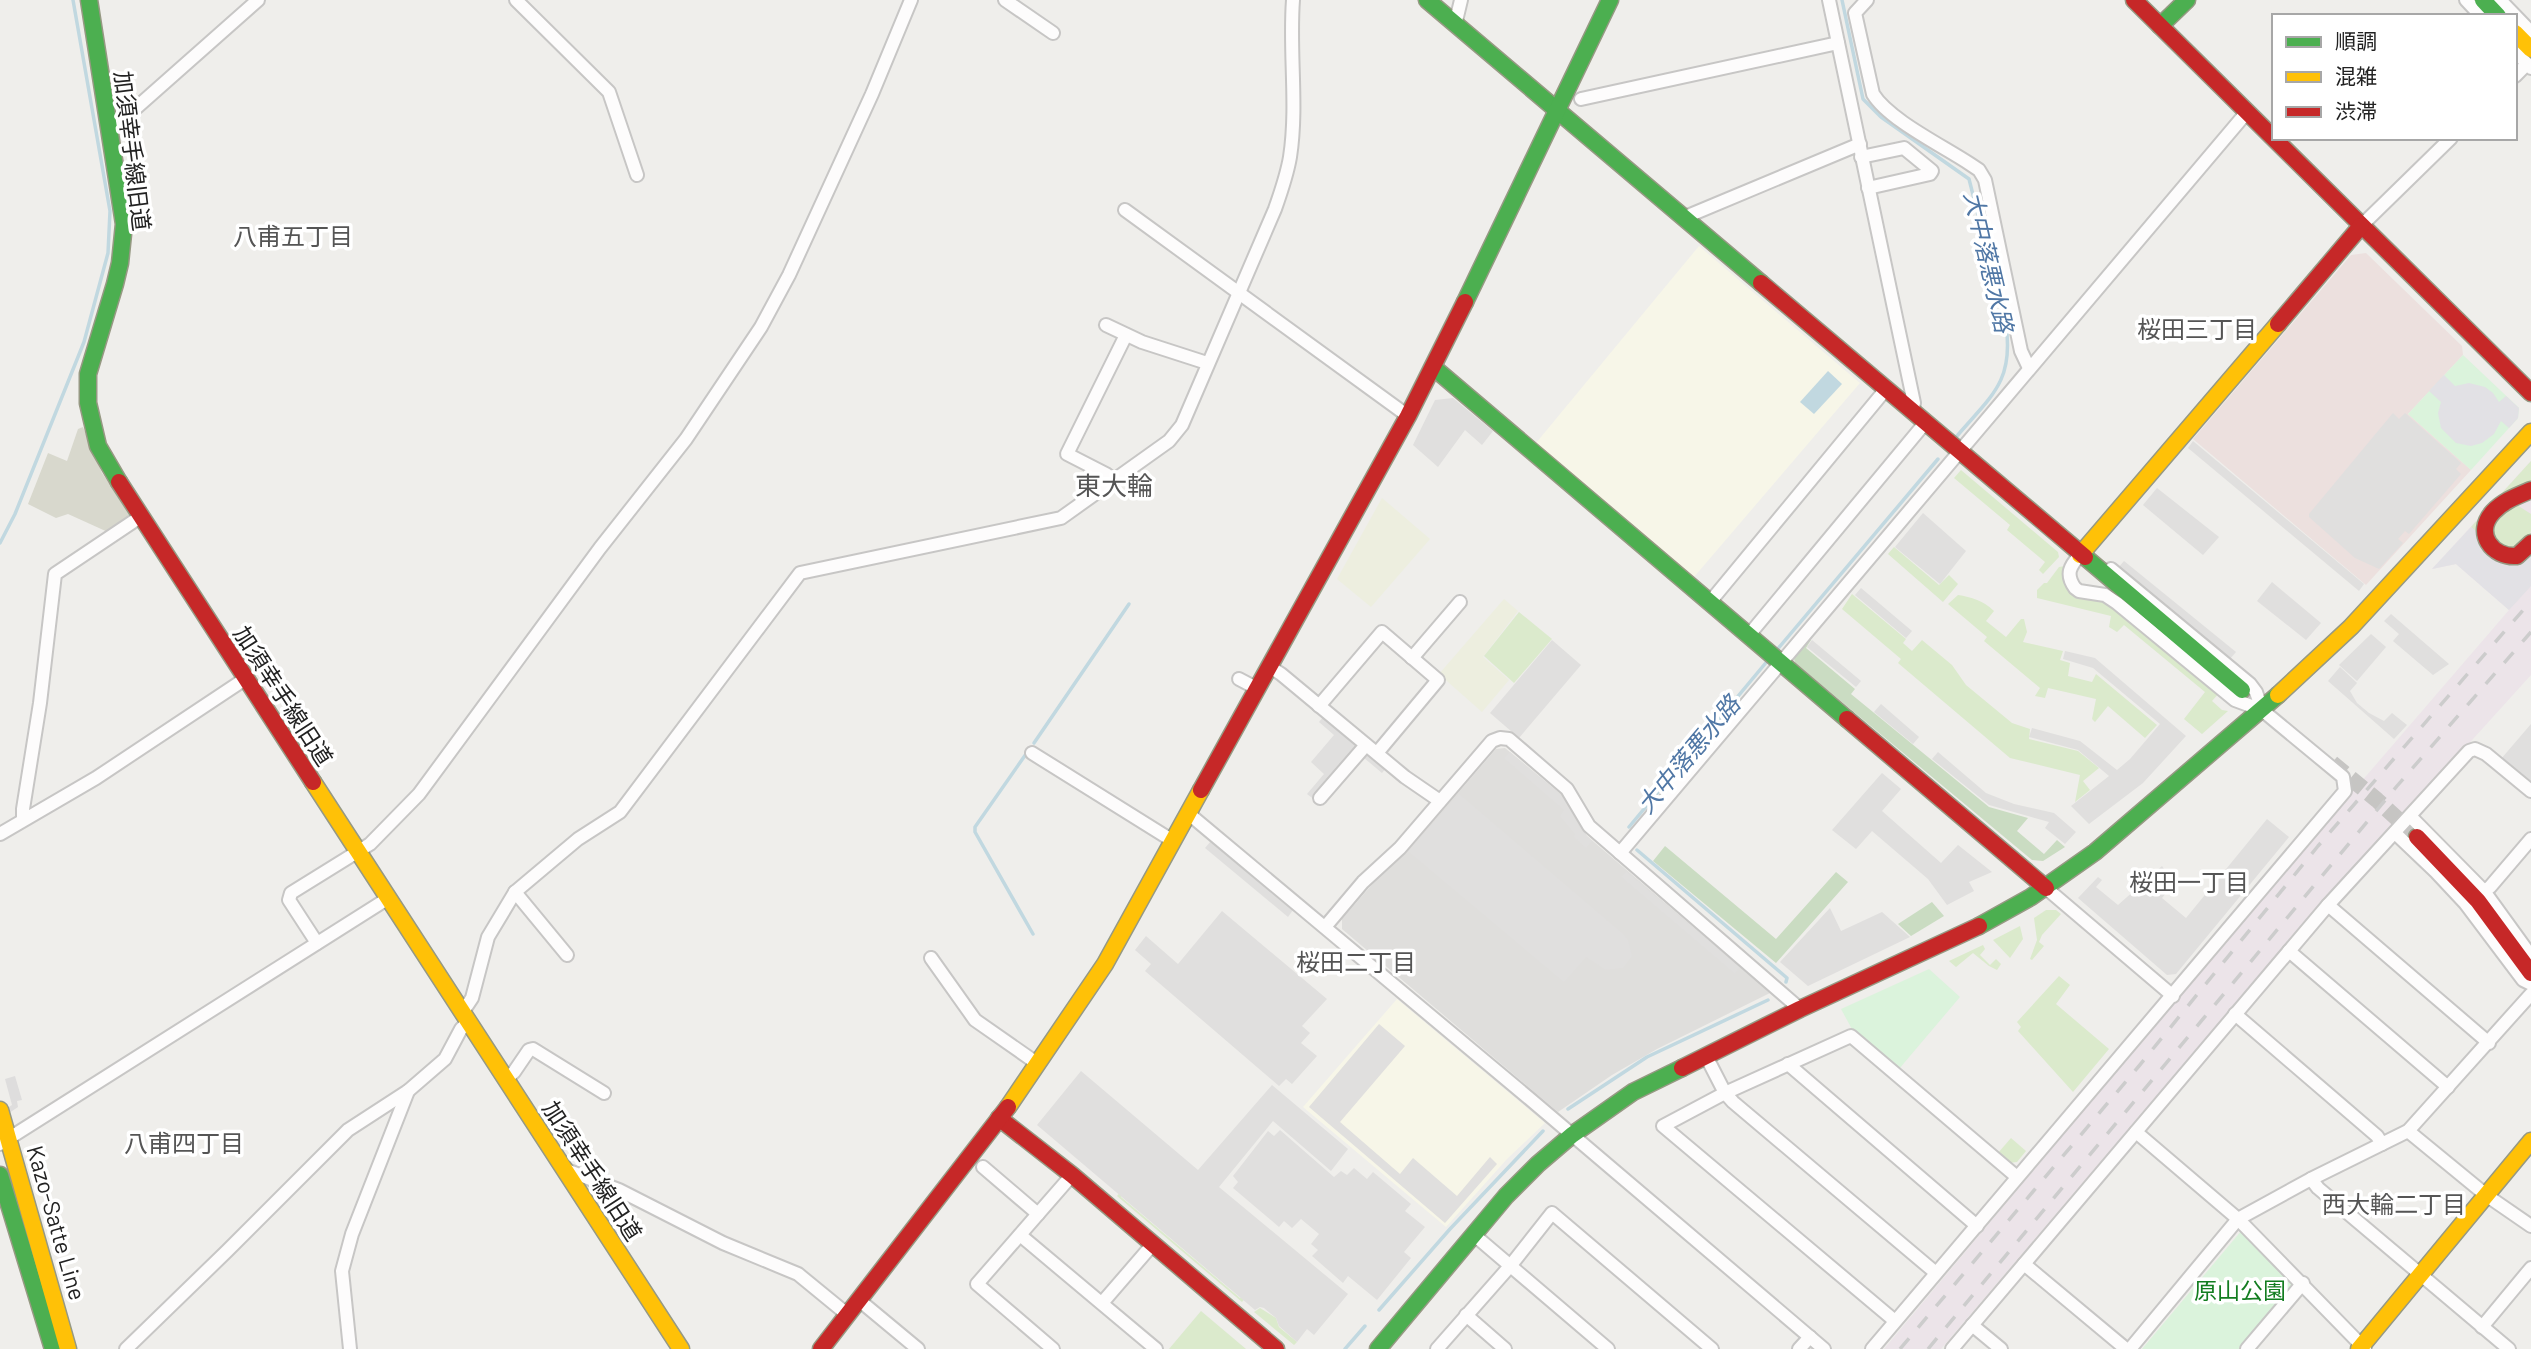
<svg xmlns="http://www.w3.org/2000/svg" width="2531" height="1349" viewBox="0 0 2531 1349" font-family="Barlow,'Noto Sans JP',sans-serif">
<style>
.residential{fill:#dfdedc}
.commercial{fill:#ece0de}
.industrial{fill:#ece4e9}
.education{fill:#f7f6e8}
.construction{fill:#d8d8cd}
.farmland{fill:#edeedf}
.grass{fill:#dbeacc}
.forest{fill:#cadcc2}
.park{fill:#dbf3dc}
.parking{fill:#e0dfde}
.plaza{fill:#e2e1e5}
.water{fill:#c1d8e0}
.pier{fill:#dedddd}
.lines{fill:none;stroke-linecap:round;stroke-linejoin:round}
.stream{stroke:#c1d8e0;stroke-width:3.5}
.secondary-tunnel{stroke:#c6c5c3;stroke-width:16;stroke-dasharray:16 8;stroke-linecap:butt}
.street-casing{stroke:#c7c6c5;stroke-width:16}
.fast-casing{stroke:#969983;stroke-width:19}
.slow-casing{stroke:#969983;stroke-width:19}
.jam-casing{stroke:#969983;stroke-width:19}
.street{stroke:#fdfcfc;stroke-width:12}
.fast{stroke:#4caf50;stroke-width:16}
.slow{stroke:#ffc107;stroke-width:16}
.jam{stroke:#c62828;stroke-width:16}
.rail{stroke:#ccc;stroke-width:3.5;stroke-dasharray:14 14;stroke-linecap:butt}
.labels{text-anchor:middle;stroke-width:7;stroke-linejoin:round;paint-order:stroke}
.street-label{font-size:23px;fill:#222;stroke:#fff}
.park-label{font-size:23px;fill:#137d20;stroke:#fff}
.neighbourhood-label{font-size:24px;fill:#555;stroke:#fff}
.water-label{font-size:24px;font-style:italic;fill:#5077a5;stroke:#fff}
.quarter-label{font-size:26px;fill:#555;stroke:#fff}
</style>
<rect width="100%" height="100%" fill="#efeeeb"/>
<polygon class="residential" points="1505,748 1563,796 1587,836 1770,993 1657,1049 1612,1075 1558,1112 1342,929 1342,919 1376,880 1406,853 1496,749"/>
<polygon class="commercial" points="2366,253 2462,346 2463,355 2408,414 2471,470 2366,585 2193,439 2351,255"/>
<polygon class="industrial" points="2531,461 2531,675 2330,897 2213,1030 1941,1349 1884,1349 2274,883 2509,610 2456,564 2432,569"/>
<g class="education">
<polygon points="1699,246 1860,383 1694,577 1536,443"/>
<polygon points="1397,999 1545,1123 1507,1159 1446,1227 1303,1107"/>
</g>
<polygon class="construction" points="83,427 102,473 133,518 110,533 68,514 56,518 28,504 48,453 67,461 78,429"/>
<g class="farmland">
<polygon points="1382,498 1430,539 1371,607 1337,579"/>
<polygon points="1504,599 1518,611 1483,657 1509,680 1482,712 1439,674"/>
</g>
<g class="grass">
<polygon points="2531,461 2531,483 2477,532 2471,527"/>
<polygon points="1961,470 2058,552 2059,557 2043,574 2039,570 2045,562 2007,530 2010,525 1954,478"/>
<path d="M2517,505L2531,514C2531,519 2531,526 2531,531C2526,554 2496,553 2492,530C2496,518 2505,509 2517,505Z"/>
<polygon points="1894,547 1939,585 1949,575 1958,584 1943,602 1888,554"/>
<polygon points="2065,566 2065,581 2107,599 2220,692 2212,701 2222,710 2228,711 2202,734 2184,719 2205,692 2124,625 2117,632 2109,627 2111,616 2037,598 2037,590 2044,583 2047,583 2059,567"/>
<polygon points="1852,594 1906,639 1903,643 1912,651 1922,640 1952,665 1966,685 2012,723 2030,729 2029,739 2078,751 2099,768 2083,781 2090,790 2075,802 2080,775 2010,758 1898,663 1901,659 1842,609"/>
<path d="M1958,595C1971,597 1984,601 1994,611L1986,621L2006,637L2021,619H2024L2027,632L2023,642L2063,651L2060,660L2070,663L2068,676L2092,682L2096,674L2157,725L2145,738L2108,706L2095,722L2092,719L2096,699L2048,688L2045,698L2035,696L2040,688L1984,641L1987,637L1948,604Z"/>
<polygon points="1519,612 1552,639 1514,683 1484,656"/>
<polygon points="2046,910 2056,910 2061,914 2042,935 2039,942 2044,946 2032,960 2030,959 2037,940 2034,918"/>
<polygon points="2020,926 2023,939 2010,958 1993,940"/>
<polygon points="1983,945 1985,949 1980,955 1990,965 1996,959 2001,964 1997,970 1989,966 1973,953 1956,967 1949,961"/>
<polygon points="2059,976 2070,985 2056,1004 2109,1049 2073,1092 2018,1031 2021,1027 2017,1022"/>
<polygon points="2011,1138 2026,1151 2017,1162 2009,1163 1998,1153"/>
<polygon points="1123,1189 1121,1197 1240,1298 1247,1292 1247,1296 1242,1302 1117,1196"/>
<polygon points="1260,1308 1276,1318 1279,1327 1297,1342 1294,1345 1254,1312"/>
<polygon points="1201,1311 1246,1349 1169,1349"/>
</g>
<g class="forest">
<polygon points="1807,639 1811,640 1806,648 1855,689 1851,694 1989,807 2028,818 2017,831 2044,854 2057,840 2065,847 2043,861 2032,860 1795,663 1793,654"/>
<polygon points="1665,846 1776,939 1836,872 1848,882 1776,963 1653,861"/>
<polygon points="1932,902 1944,916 1911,936 1898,924"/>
</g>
<g class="park">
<polygon points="2463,355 2519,408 2518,418 2471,470 2408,414"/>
<polygon points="1929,969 1960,997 1899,1069 1853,1031 1841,1009"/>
<polygon points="2242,1230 2293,1280 2293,1286 2240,1349 2142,1349"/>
</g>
<g class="parking">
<polygon points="1453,398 1493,431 1482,445 1465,430 1438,467 1413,445 1435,400"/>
<polygon points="2393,413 2399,419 2405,413 2461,463 2456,469 2461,474 2409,534 2405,531 2398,539 2403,543 2379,569 2355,558 2309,517 2309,514"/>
<polygon points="2193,441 2364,584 2359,591 2188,448"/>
<polygon points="2157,488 2219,537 2203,555 2143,505"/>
<polygon points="1923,513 1966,551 1940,584 1895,547"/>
<polygon points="2124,561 2236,652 2229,660 2118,568"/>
<polygon points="2272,582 2321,623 2306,640 2257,601"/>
<polygon points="1861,588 1912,631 1906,638 1855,595"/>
<polygon points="2391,614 2449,664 2433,675 2393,641 2399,634 2384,621"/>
<polygon points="2371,634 2386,647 2357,681 2339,665"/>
<polygon points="1552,640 1581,665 1519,738 1490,713"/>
<polygon points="1812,640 1861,681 1856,687 1807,647"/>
<polygon points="2065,651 2095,658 2186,736 2143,783 2089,824 2071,806 2109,776 2078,750 2029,737 2032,728 2080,741 2117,770 2130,759 2160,724 2093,668 2063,659"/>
<polygon points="2340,667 2357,683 2350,691 2357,703 2369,713 2384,721 2392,713 2407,725 2394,739 2328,681"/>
<polygon points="1881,704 1919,737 1913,744 1874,712"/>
<polygon points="1324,716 1387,767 1382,773 1357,752 1315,800 1307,794 1324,774 1311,762 1334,735 1319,722"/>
<polygon points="2531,724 2531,784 2501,759"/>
<polygon points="1510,752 1562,796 1581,830 1592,841 1586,848 1574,837 1575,834 1560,816 1564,810 1504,758"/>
<polygon points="1938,752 1986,793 2014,804 2054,813 2076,832 2065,844 2045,828 2049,822 1989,805 1932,759"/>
<polygon points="1882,773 1901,789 1882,811 1941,863 1958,845 1992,872 1969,882 1974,891 1947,905 1928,879 1872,831 1856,849 1832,830"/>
<polygon points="1459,794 1623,934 1628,940 1632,956 1623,968 1606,970 1586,957 1564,982 1408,851"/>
<polygon points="2267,819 2289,837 2176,974 2167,975 2078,898 2098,877 2102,880 2096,887 2118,905 2162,866 2169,877 2175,882 2162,898 2186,918"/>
<polygon points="1211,841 1293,910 1288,917 1205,848"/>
<polygon points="1626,871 1740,967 1735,974 1621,877"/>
<polygon points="1830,908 1841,931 1882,912 1910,937 1808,986 1780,962"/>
<polygon points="1222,911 1327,999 1302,1026 1310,1033 1301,1043 1317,1056 1292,1084 1286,1079 1279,1086 1145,971 1151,964 1135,950 1146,936 1178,964"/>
<polygon points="1379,1024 1405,1046 1340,1122 1400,1174 1413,1158 1457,1196 1490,1157 1497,1164 1445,1223 1309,1107"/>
<polygon points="1081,1071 1198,1170 1272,1085 1348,1149 1331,1171 1273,1121 1219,1187 1348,1294 1314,1335 1307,1329 1297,1342 1279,1326 1276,1318 1264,1308 1260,1307 1255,1310 1037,1125"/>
<polygon points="1280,1130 1334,1177 1341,1171 1347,1175 1354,1168 1367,1179 1373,1172 1411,1204 1405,1211 1425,1227 1404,1252 1411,1258 1377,1300 1348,1276 1343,1283 1312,1256 1318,1250 1311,1244 1319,1234 1301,1219 1292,1228 1284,1221 1279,1227 1233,1188 1238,1182 1233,1176 1268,1131 1274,1136"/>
</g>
<g class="plaza">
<polygon points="2444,375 2455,386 2469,383 2485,387 2493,393 2499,402 2506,396 2519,408 2518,418 2509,428 2501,421 2494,434 2482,443 2471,446 2456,443 2441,428 2438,413 2441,402 2429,391"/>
<polygon points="2471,527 2477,532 2485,552 2503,564 2520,563 2531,554 2531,586 2509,610 2456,564 2432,569"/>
</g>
<polygon class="water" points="1828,371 1842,384 1814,414 1800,402"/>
<polygon class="pier" points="15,1076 22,1100 17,1101 18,1107 0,1119 0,1113 12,1105 5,1079"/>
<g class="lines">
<g class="stream">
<path d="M1842,0L1863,99L1881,117L1969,179L2006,325C2014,382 1991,396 1957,436"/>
<polyline points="0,543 15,514 84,342 108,253 110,211 73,0"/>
<polyline points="1776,651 1938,459"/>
<polyline points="1034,743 1129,604"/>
<polyline points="1026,754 975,827 975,832 1033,934"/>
<polyline points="1629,827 1769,659"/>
<polyline points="1637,850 1787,978 1786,982"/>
<polyline points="1568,1109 1647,1057 1768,1000"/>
<polyline points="1379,1310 1450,1229 1543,1131"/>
<polyline points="1345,1349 1365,1326"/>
</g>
<polyline class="secondary-tunnel" points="2332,763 2377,800 2417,837"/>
<g class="street-casing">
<g id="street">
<polyline points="516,0 609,92 637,175"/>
<polyline points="1005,0 1053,33"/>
<polyline points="1829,0 1914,403 1912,412"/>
<path d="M1867,0L1855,13L1873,94C1889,120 1943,146 1970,164L1979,170L1985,180L2021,351L2029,368"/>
<polyline points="2466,0 2481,16"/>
<polyline points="2500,0 2531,32"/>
<polyline points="1455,25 1461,0"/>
<polyline points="2515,51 2531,68"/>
<polyline points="2515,76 2527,64"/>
<polyline points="1581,99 1838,43"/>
<polyline points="108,129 119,123 258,0"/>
<polyline points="1861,157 1904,148 1932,171 1930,174 1868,188"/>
<polyline points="1125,210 1408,416"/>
<polyline points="1683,218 1860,144"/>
<polyline points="2361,226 2451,138"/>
<polyline points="1106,325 1142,342 1207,363"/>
<polyline points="1115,481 1106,474 1067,454 1126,335"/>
<polyline points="2111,569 2250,684 2256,692 2262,710"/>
<polyline points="1710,602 1886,389"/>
<polyline points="1749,635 1925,423"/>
<polyline points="1412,658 1460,602"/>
<polyline points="1270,667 1281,674 1405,777 1440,801"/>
<polyline points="1239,679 1258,689"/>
<polyline points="1319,706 1382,632 1438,680 1377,753"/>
<polyline points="1032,753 1173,841"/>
<polyline points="1320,798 1366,745"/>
<polyline points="1189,814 1530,1099 1824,1349"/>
<polyline points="2410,816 2484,891 2531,956"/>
<polyline points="23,819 23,809 40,703 55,574 140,517"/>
<polyline points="2395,833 2436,872 2465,903 2523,980 2531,984"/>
<polyline points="0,834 96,778 245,679"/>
<polyline points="1620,853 2247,112"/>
<polyline points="2046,888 2173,996"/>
<polyline points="2484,891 2490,887 2531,839"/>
<polyline points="515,892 567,955"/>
<polyline points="2328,905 2489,1043"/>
<polyline points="1325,927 1363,882 1400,848 1492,741 1500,738 1509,739 1567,789 1589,826 1800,1009"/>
<polyline points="317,943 289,900 291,893 370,844 419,794 600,548 686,439 761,327 789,275 872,94 911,0"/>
<polyline points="2289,951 2448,1087"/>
<polyline points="931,958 975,1020 1038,1064"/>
<path d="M462,1013L472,998L488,937L515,892L578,839L620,812L800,573L1061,518L1169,441L1182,425L1275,209C1281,192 1287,175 1290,157C1298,105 1289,52 1293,0"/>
<polyline points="2235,1014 2377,1136 2382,1144"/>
<polyline points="1706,1056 1725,1093 1733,1102 1936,1273"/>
<polyline points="1788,1064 1977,1226"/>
<polyline points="505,1080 514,1072 529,1050 533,1049 604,1093"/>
<polyline points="2408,1131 2486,1195 2531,1226"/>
<polyline points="2136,1132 2238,1219 2365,1349"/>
<polyline points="0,1144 387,899"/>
<polyline points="983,1167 1038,1214"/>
<polyline points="564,1169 619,1190 723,1243 798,1274 848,1315"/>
<polyline points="2311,1179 2318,1188 2509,1349"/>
<polyline points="1473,1234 1608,1349"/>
<polyline points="1020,1235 1156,1349"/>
<polyline points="2024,1264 2126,1349"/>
<polyline points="859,1300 918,1349"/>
<polyline points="1102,1303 1153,1244"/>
<polyline points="1466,1315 1505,1349"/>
<polyline points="1895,1321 1663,1126 1725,1093 1851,1036 2017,1177"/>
<polyline points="1972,1325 2001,1349"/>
<polyline points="2482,1327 2531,1268"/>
<polyline points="126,1349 227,1251 348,1130 408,1091 445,1059 461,1029 468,1022"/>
<polyline points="350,1349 342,1271 352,1234 408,1091"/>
<polyline points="1053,1349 977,1284 1072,1175"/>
<polyline points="1437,1349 1511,1265 1552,1213 1712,1349"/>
<polyline points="1799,1349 1810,1337"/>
<path d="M1872,1349L2345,791L2343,777L2262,710L2235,700L2117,603L2105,595L2079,591L2075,588C2065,574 2070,566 2080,555H2087"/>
<polyline points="1952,1349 2328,905 2469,751 2475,749 2486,754 2531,791"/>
<polyline points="2130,1349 2238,1219 2311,1179 2408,1131 2531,994"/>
<polyline points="2247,1349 2303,1283"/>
</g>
</g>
<g class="fast-casing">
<g id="fast">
<polyline points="89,0 124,224 120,263 115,284 88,374 88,403 98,446 119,482"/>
<polyline points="1427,0 1761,283"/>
<polyline points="2483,0 2498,16"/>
<polyline points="2160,26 2187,0"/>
<polyline points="1465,302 1610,0"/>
<polyline points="1433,367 1847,719"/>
<polyline points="2085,557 2242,690"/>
<polyline points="1979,926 2031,897 2095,852 2278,695"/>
<polyline points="0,1175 53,1349"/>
<polyline points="1378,1349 1506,1196 1538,1164 1572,1135 1633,1092 1682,1068"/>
</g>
</g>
<g class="slow-casing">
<g id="slow">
<polyline points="2515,33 2531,49"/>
<polyline points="2080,555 2278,324"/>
<polyline points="2278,695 2351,627 2531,432"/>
<polyline points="313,782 681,1349"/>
<polyline points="1008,1107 1105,964 1201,790"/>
<polyline points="0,1110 68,1349"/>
<polyline points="2359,1349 2531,1141"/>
</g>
</g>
<g class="jam-casing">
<g id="jam">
<polyline points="2134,0 2531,393"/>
<polyline points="1761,283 2085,557"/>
<polyline points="2278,324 2361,226"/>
<polyline points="119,482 313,782"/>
<path d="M2531,490C2517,496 2503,501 2493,512C2474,533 2492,558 2517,556L2531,543"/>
<polyline points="1847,719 2046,888"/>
<polyline points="1201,790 1408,416 1465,302"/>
<polyline points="2417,837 2478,901 2531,973"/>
<polyline points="1682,1068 1800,1009 1979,926"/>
<polyline points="999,1118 1072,1175 1276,1349"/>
<polyline points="821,1349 1008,1107"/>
</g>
</g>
<use href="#street" class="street"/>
<use href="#fast" class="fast"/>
<use href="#slow" class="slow"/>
<use href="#jam" class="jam"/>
<g class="rail">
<polyline points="1900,1349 2139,1066 2318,846 2531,601"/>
<polyline points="1928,1349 2397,786 2531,632"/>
</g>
</g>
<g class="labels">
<g class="street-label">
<text transform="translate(132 151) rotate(83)" y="8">加須幸手線旧道</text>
<text transform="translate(283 696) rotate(57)" y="8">加須幸手線旧道</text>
<text transform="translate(592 1171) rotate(57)" y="8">加須幸手線旧道</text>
<text transform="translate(56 1223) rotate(74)" y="8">Kazo-Satte Line</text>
</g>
<g class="park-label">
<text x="2240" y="1299">原山公園</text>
</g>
<g class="neighbourhood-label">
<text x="293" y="245">八甫五丁目</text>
<text x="2197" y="338">桜田三丁目</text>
<text x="2189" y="891">桜田一丁目</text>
<text x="1356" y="971">桜田二丁目</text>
<text x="184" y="1152">八甫四丁目</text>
<text x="2394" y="1213">西大輪二丁目</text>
</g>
<g class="water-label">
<text transform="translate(1988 262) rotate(77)" y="8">大中落悪水路</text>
<text transform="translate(1689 755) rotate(-50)" y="8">大中落悪水路</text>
</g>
<g class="quarter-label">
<text x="1114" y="495">東大輪</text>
</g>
</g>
<rect x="2272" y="14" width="245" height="126" fill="#ffffff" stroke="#a7a7a7" stroke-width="2"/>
<rect x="2286" y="37" width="35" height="10" fill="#4caf50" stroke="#a7a7a7" stroke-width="2"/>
<text x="2335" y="49" font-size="21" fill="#222222">順調</text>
<rect x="2286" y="72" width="35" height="10" fill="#ffc107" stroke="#a7a7a7" stroke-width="2"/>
<text x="2335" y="84" font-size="21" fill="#222222">混雑</text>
<rect x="2286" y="107" width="35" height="10" fill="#c62828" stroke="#a7a7a7" stroke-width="2"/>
<text x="2335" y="119" font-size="21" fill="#222222">渋滞</text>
</svg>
